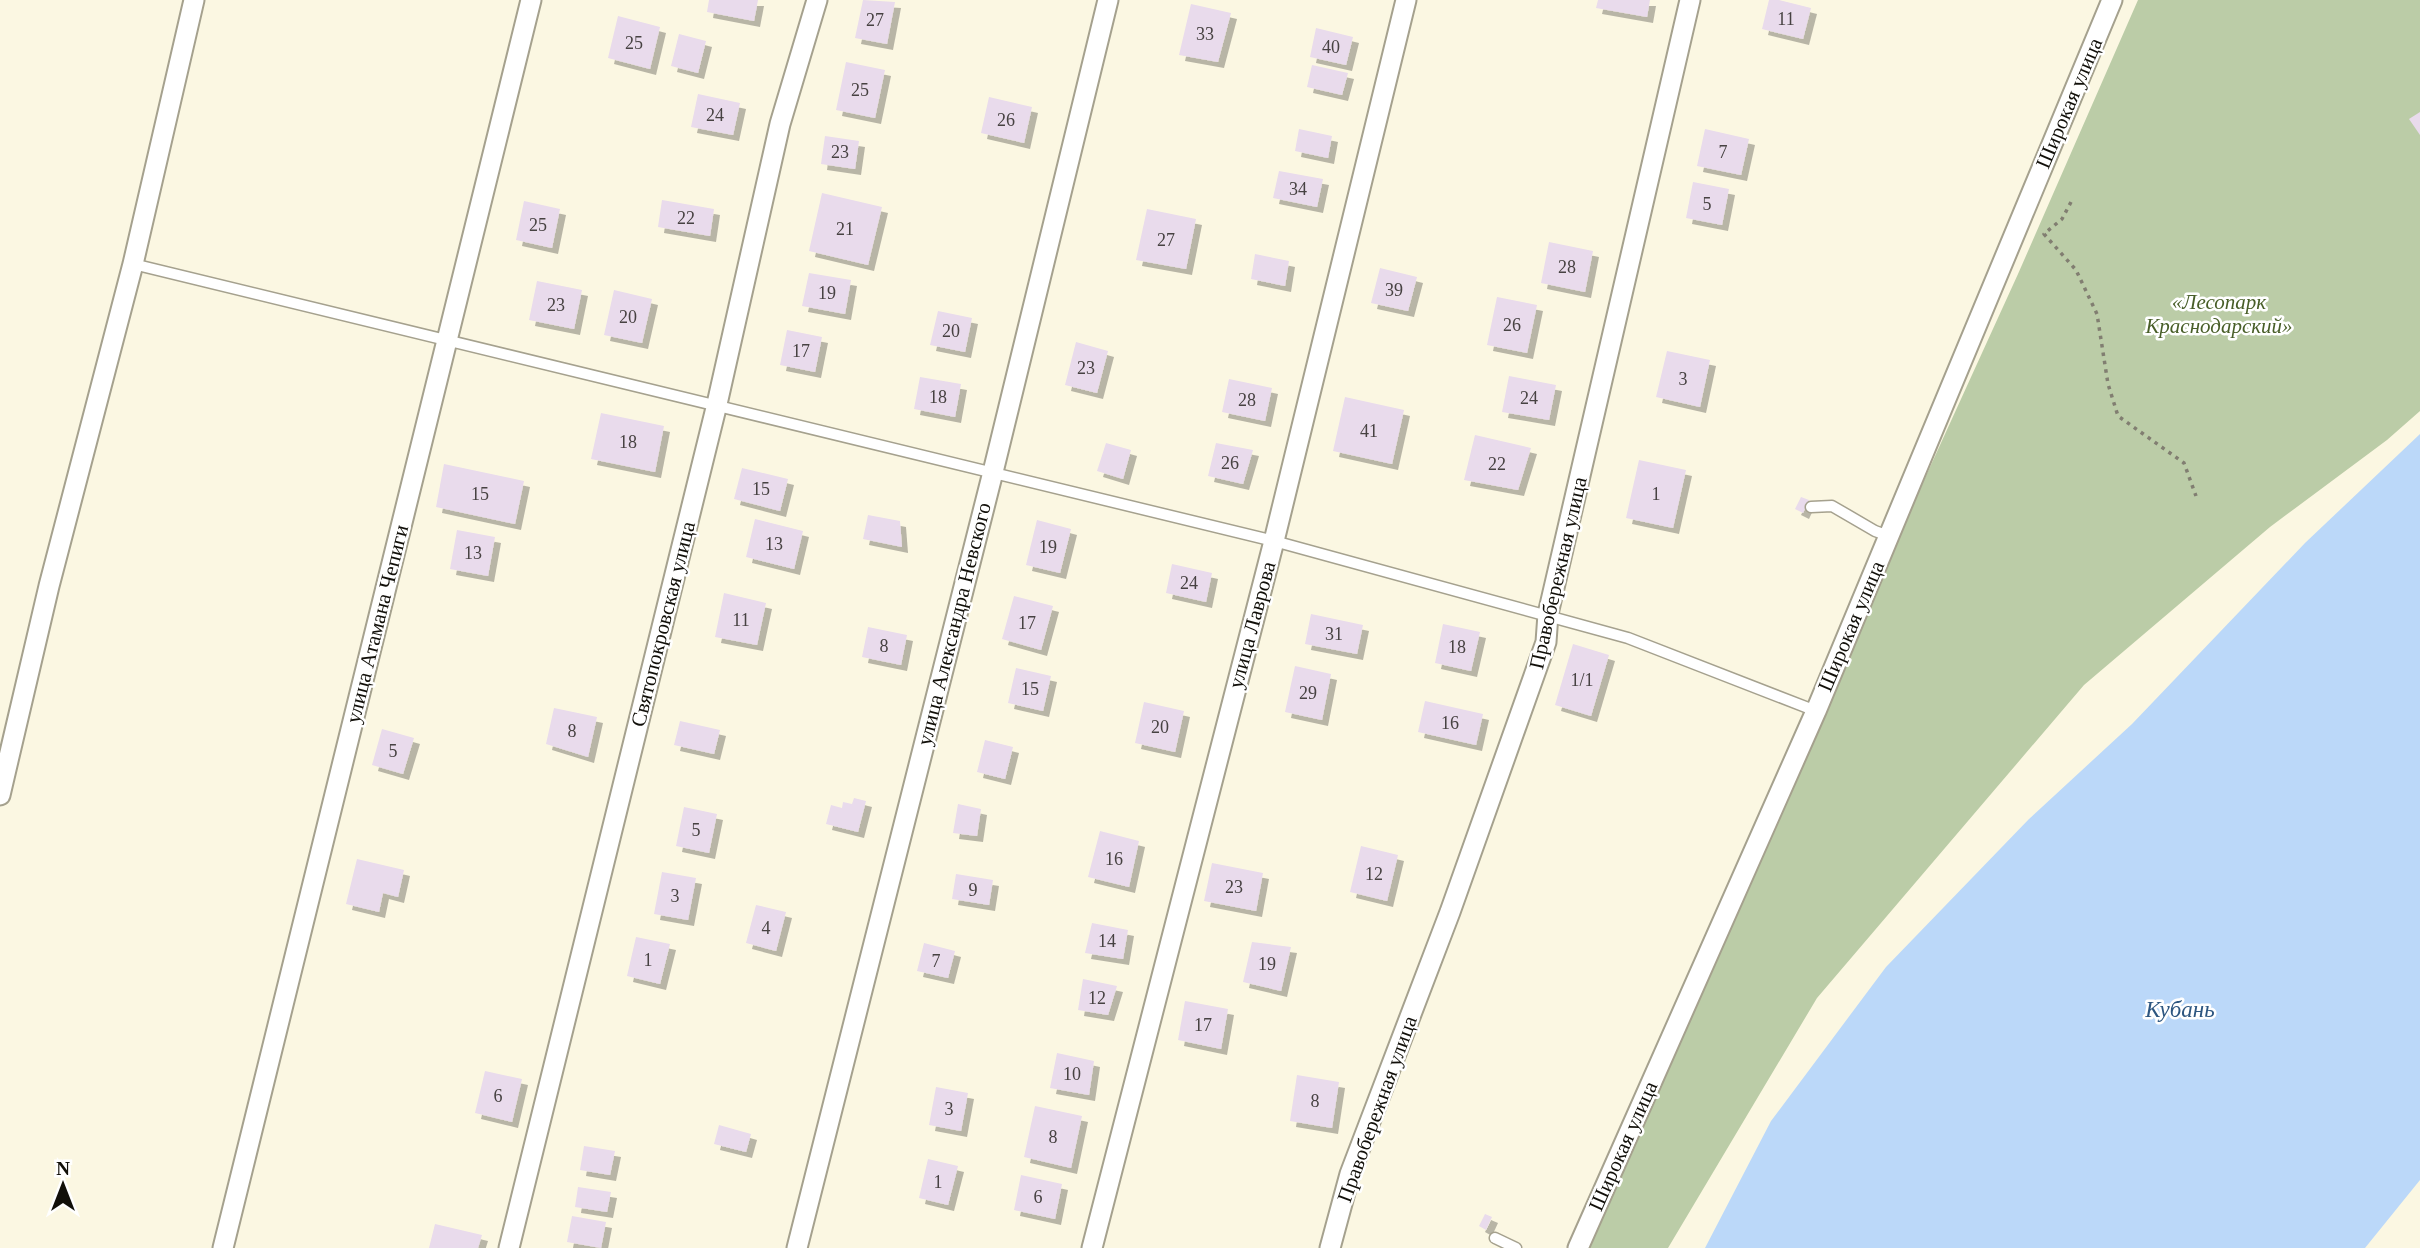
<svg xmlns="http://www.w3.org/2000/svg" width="2420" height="1248" viewBox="0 0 2420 1248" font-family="'Times New Roman',serif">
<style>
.green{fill:#bbcca7}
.water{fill:#bbd8f9}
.building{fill:#e9dbec;filter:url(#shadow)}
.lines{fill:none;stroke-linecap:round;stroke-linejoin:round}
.lane-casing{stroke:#a5a18e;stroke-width:13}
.street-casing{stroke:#a5a18e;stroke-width:23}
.path{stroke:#817e71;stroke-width:3.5;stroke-dasharray:3.5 5;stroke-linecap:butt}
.lane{stroke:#fff;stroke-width:10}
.street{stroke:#fff;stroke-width:19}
.labels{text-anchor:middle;stroke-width:5;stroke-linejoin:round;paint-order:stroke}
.number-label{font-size:18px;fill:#474242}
.street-label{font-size:21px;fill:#110f09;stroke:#fff}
.park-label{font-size:21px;font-style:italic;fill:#485e28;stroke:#fff}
.water-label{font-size:23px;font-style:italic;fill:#2d5680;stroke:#fff}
</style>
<defs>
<filter id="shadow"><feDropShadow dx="6" dy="6" stdDeviation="0" flood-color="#0004"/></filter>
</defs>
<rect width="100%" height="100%" fill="#fbf7e2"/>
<polygon class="green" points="2138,0 2420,0 2420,411 2387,440 2270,527 2084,685 1817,998 1668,1248 1574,1248 2018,274"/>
<polygon class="water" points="2420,434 2420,1180 2365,1248 1705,1248 1771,1121 1886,967 2029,819 2132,724 2305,543"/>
<g class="building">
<polygon points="709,0 758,0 754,21 707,12"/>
<polygon points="863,0 895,2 887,44 855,38"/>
<polygon points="1598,0 1650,0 1647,17 1596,8"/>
<polygon points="1769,0 1779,0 1811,8 1803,39 1762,29"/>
<polygon points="1191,4 1231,13 1218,62 1179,55"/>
<polygon points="618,16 660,27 650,69 608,58"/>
<polygon points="1316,28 1353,37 1346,65 1310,57"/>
<polygon points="679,34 706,41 698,73 671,66"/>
<polygon points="846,62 885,70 875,118 836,110"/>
<polygon points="1312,65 1348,73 1342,95 1307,87"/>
<polygon points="698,94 740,103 733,135 691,127"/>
<polygon points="989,97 1032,107 1024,143 981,133"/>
<polygon points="2420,112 2420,135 2409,119"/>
<polygon points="1299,129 1332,136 1328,158 1295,151"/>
<polygon points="1705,129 1749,139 1741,175 1697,166"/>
<polygon points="825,136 859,141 855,169 821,164"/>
<polygon points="1279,171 1323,179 1317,207 1273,198"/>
<polygon points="1693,182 1729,189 1722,225 1686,218"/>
<polygon points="822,193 882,207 868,265 809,251"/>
<polygon points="662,200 714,209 710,236 658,227"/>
<polygon points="524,201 560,209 552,248 516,240"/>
<polygon points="1147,209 1196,219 1186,269 1136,260"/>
<polygon points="1549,242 1593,251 1585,292 1541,283"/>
<polygon points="1255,254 1289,261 1285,286 1251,279"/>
<polygon points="1380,268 1417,277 1408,311 1371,303"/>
<polygon points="809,273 851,280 845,314 802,306"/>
<polygon points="537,281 582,290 574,329 529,320"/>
<polygon points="614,290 652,299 642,343 604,335"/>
<polygon points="1497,297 1537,305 1527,353 1487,345"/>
<polygon points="938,311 972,318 965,352 930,345"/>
<polygon points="787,330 822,337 815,372 780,365"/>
<polygon points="1076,342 1108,351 1097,393 1065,385"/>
<polygon points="1667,351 1710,360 1700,407 1656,397"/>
<polygon points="1509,376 1556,385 1549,420 1502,412"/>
<polygon points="920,377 961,384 955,417 914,409"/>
<polygon points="1229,379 1272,388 1265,421 1222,412"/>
<polygon points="1345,397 1404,410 1392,464 1333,451"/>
<polygon points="601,413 664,426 655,472 591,459"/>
<polygon points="1475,435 1531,448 1518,490 1464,480"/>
<polygon points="1106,443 1131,450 1123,479 1097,471"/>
<polygon points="1216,443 1253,450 1243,484 1208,476"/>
<polygon points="1639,460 1686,470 1673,528 1626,518"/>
<polygon points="444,464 524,481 515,524 436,507"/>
<polygon points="742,468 788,479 780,511 734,499"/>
<polygon points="1801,497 1809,500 1803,513 1795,509"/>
<polygon points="868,515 900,521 902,547 863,539"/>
<polygon points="755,519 803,531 794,569 746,557"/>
<polygon points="1037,520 1071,529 1060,573 1026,565"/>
<polygon points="457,530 495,537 488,576 450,569"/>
<polygon points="1172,564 1212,573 1206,602 1166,593"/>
<polygon points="724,593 766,603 757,645 715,637"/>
<polygon points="1014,596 1053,606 1041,650 1002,639"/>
<polygon points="1311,614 1363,625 1357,654 1305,644"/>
<polygon points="1443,624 1480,632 1471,671 1435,663"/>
<polygon points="868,627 907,635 901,665 862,657"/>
<polygon points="1573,644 1609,655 1591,716 1555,705"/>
<polygon points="1295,666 1331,674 1322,720 1285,712"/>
<polygon points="1016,668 1051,676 1043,711 1008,703"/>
<polygon points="1425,701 1483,714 1476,745 1418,732"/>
<polygon points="1144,702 1184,711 1175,752 1135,743"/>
<polygon points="554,708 597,717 588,757 546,744"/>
<polygon points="680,721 720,730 714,754 674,745"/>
<polygon points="382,729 414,738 403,774 372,765"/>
<polygon points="985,740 1013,747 1005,779 977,772"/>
<polygon points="854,798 866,801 858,832 826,824 831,805 842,808 843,802 852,804"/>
<polygon points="958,804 981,809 977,836 953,833"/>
<polygon points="684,807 717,814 709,853 676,846"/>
<polygon points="1100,831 1139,841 1129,887 1088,877"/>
<polygon points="1361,846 1398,855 1387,901 1350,892"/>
<polygon points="357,859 404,870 398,897 383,893 379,912 346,904"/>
<polygon points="1212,863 1263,873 1256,911 1204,901"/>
<polygon points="662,872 696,878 688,920 654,914"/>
<polygon points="956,874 993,880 989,905 952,899"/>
<polygon points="756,905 786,912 776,951 746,943"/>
<polygon points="1092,923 1128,930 1123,959 1085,953"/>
<polygon points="636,937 670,944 660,984 627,976"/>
<polygon points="1252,942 1291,947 1281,991 1243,982"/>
<polygon points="924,943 955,951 948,978 917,971"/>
<polygon points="1083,979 1117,986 1108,1015 1078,1010"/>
<polygon points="1185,1001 1228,1009 1221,1049 1178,1040"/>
<polygon points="1057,1053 1094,1061 1089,1095 1050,1088"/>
<polygon points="485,1071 522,1079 512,1122 475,1113"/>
<polygon points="1297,1075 1339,1082 1332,1128 1290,1121"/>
<polygon points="936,1087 968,1093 961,1131 929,1125"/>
<polygon points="1035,1106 1082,1116 1071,1168 1024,1157"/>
<polygon points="719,1125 751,1134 746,1152 714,1144"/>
<polygon points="584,1146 615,1151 610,1175 580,1170"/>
<polygon points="928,1159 958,1166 948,1205 919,1198"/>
<polygon points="1021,1175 1062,1184 1055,1219 1014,1210"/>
<polygon points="578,1187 611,1192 607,1212 575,1207"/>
<polygon points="1485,1214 1492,1217 1486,1230 1479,1226"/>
<polygon points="572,1216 606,1222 601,1248 567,1242"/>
<polygon points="435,1224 482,1235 478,1248 429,1248"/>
</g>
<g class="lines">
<g class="lane-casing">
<g id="lane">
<polyline points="133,264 1274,541 1628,638 1816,711"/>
<polyline points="1811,507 1832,506 1875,531 1889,536"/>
<polyline points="1495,1238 1516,1248"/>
</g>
</g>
<g class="street-casing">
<g id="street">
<polyline points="0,795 49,586 133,264 194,0"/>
<polyline points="223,1248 531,0"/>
<polyline points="509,1248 717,404 780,124 817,0"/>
<polyline points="797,1248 993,472 1108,0"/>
<polyline points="1092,1248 1274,541 1406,0"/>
<polyline points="1330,1248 1350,1174 1450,912 1546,642 1548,614 1690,0"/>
<polyline points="1578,1248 1816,711 2112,0"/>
</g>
</g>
<polyline class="path" points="2071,202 2062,219 2044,234 2076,270 2097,314 2108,384 2118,416 2184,463 2196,496"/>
<use href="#lane" class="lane"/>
<use href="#street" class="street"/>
</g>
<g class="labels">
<g class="number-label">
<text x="1786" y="25">11</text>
<text x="875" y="26">27</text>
<text x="1205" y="40">33</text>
<text x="634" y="49">25</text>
<text x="1331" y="53">40</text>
<text x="860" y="96">25</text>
<text x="715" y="121">24</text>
<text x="1006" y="126">26</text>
<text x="840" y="158">23</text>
<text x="1723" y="158">7</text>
<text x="1298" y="195">34</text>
<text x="1707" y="210">5</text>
<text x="686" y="224">22</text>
<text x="538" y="231">25</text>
<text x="845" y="235">21</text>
<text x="1166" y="246">27</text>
<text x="1567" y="273">28</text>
<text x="1394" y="296">39</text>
<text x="827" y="299">19</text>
<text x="556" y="311">23</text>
<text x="628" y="323">20</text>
<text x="1512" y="331">26</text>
<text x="951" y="337">20</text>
<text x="801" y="357">17</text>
<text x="1086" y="374">23</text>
<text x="1683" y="385">3</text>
<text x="938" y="403">18</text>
<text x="1529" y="404">24</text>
<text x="1247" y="406">28</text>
<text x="1369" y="437">41</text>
<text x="628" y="448">18</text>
<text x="1230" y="469">26</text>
<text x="1497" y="470">22</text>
<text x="761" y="495">15</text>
<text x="480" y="500">15</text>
<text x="1656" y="500">1</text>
<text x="774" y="550">13</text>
<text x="1048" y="553">19</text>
<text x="473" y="559">13</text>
<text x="1189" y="589">24</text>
<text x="741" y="626">11</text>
<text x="1027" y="629">17</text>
<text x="1334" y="640">31</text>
<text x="884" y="652">8</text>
<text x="1457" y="653">18</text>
<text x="1582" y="686">1/1</text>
<text x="1030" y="695">15</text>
<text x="1308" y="699">29</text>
<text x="1450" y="729">16</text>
<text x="1160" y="733">20</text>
<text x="572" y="737">8</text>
<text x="393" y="757">5</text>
<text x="696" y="836">5</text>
<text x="1114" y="865">16</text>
<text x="1374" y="880">12</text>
<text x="1234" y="893">23</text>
<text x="973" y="896">9</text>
<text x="675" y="902">3</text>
<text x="766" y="934">4</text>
<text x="1107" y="947">14</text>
<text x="648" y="966">1</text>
<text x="936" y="967">7</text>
<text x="1267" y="970">19</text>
<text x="1097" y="1004">12</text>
<text x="1203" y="1031">17</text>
<text x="1072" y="1080">10</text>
<text x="498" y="1102">6</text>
<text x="1315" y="1107">8</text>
<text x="949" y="1115">3</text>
<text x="1053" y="1143">8</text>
<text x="938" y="1188">1</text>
<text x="1038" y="1203">6</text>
</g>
<g class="street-label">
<text transform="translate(2069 103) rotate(-67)" y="7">Широкая улица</text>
<text transform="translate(1558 573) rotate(-77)" y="7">Правобережная улица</text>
<text transform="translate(377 624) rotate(-76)" y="7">улица Атамана Чепиги</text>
<text transform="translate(663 624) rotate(-76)" y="7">Святопокровская улица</text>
<text transform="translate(954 624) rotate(-76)" y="7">улица Александра Невского</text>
<text transform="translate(1252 625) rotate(-75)" y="7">улица Лаврова</text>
<text transform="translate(1851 626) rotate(-67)" y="7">Широкая улица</text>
<text transform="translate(1377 1109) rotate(-70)" y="7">Правобережная улица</text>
<text transform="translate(1623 1146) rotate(-66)" y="7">Широкая улица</text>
</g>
<g class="park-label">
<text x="2219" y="309">«Лесопарк<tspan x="2219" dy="24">Краснодарский»</tspan></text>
</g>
<g class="water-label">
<text x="2180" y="1017">Кубань</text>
</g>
</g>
<g transform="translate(63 1185)" stroke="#ffffff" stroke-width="5" paint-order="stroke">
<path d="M0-5L12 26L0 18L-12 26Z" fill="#110f09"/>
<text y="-10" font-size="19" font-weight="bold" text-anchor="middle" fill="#110f09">N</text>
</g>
</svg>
